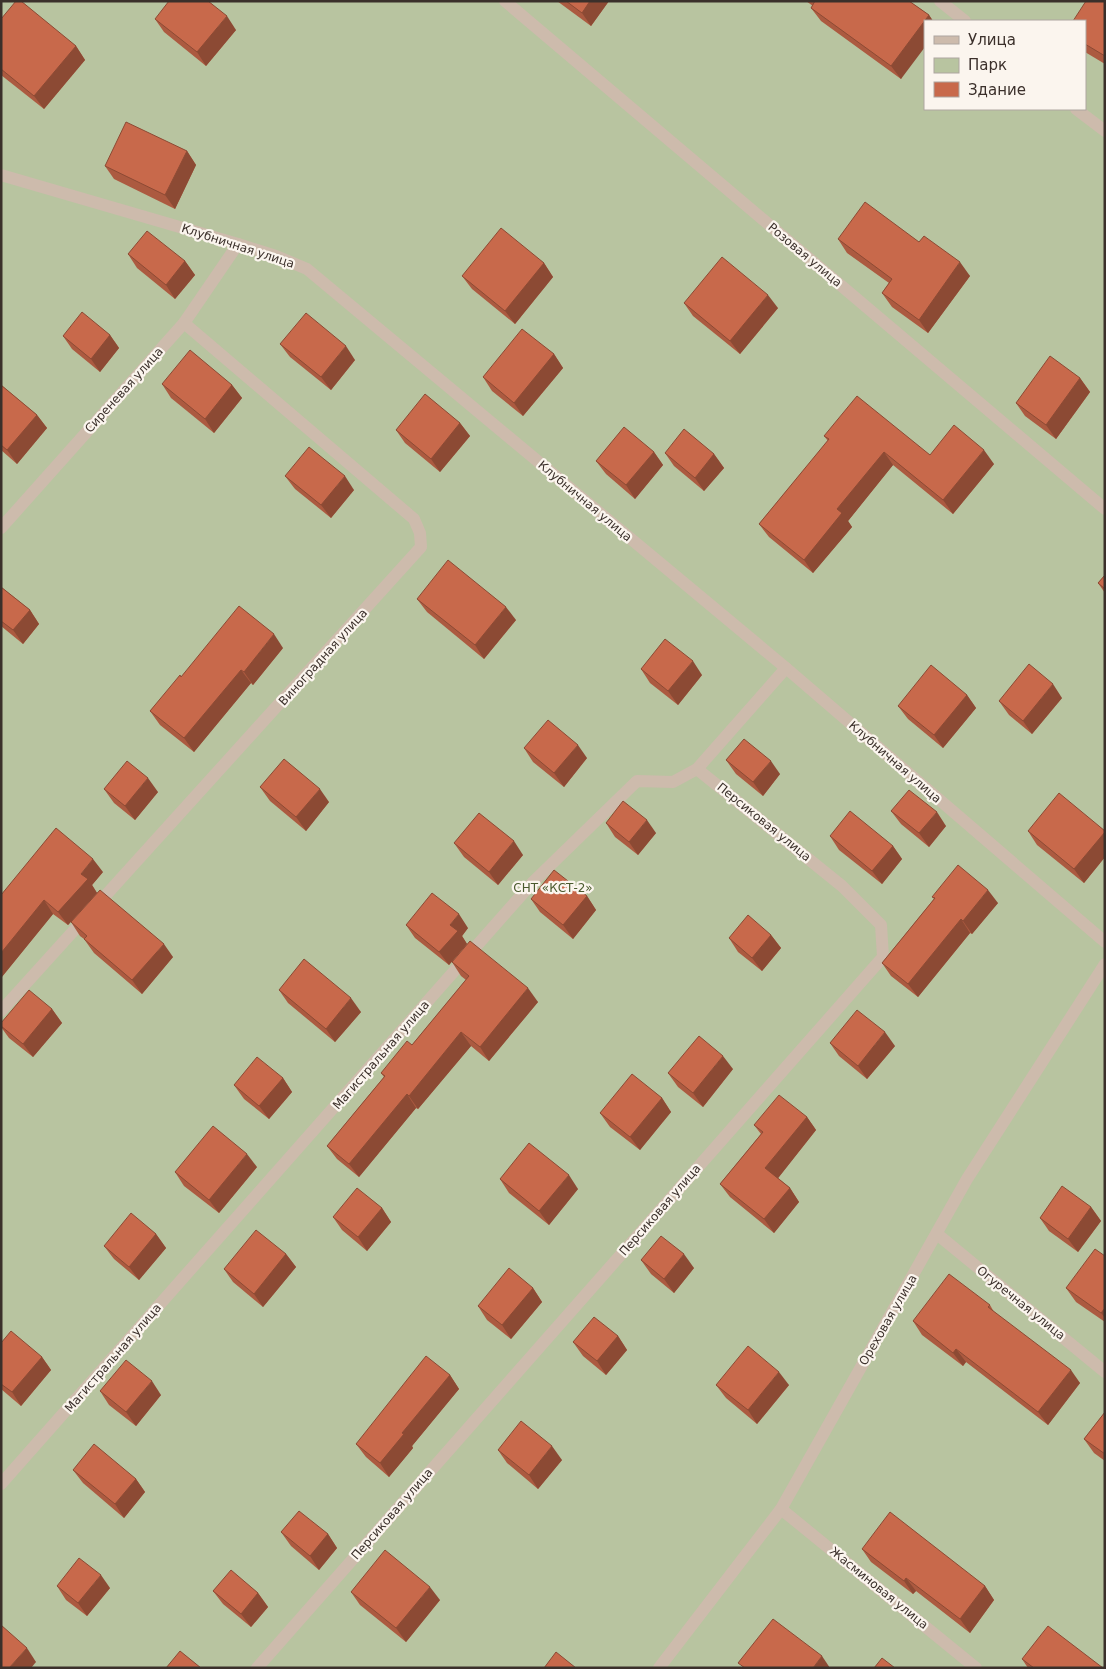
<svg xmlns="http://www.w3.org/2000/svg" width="1106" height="1669" viewBox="0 0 1106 1669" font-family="'DejaVu Sans',sans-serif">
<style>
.green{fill:#b8c4a0;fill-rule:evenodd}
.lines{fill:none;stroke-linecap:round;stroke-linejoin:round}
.minor{stroke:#cdbbac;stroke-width:12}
.wall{fill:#ac5a40}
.shaded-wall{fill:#8c4a34}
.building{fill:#c8694b;stroke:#8c4a34}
.labels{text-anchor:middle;stroke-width:4.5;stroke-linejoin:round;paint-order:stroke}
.street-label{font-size:12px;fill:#3b302b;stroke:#fbf5ee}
.park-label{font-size:12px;fill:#4a5a2e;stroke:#fbf5ee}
</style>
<rect width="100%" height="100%" fill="#f4ebe1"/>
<path class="green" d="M1,1H1105V1668H1ZM925,21H1085V109H925Z"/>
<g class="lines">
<g class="minor">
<polyline points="505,1 1105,509"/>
<polyline points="940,1 965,21"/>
<polyline points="1076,109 1105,131"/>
<polyline points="1,175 238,244 276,256 307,269 786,668 1105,942"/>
<polyline points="1,528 184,323 238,244"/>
<polyline points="1,1011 421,547 420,533 414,519 184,323"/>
<polyline points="937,1234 1105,1372"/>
<polyline points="1,1484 533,882 637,781 673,782 697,769 786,668"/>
<polyline points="781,1509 976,1668"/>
<polyline points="257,1668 883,957 881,925 842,886 697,769"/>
<polyline points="659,1668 781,1509 967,1179 1105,964"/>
</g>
</g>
<g class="wall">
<polygon points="557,1 609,1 591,26"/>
<polygon points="806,1 909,1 929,15 933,21 925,21 901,79 821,21 811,8 813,6"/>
<polygon points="1105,1 1105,64 1085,52 1085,21"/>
<polygon points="1,19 76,46 85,60 44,109 1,75"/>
<polygon points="155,19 236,30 206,66 164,32"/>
<polygon points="187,151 196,165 175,209 114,179 105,166"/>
<polygon points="838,239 919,242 970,276 928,333 892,307 882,293 889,283 847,253"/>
<polygon points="128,254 185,261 195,275 175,299 137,268"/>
<polygon points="544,263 553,277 515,324 472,289 462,276"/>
<polygon points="684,303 778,308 740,354 693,316"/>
<polygon points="110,335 119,348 100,372 72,349 63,336"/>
<polygon points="280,344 355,360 331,390 290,357"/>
<polygon points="554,354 563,368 523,416 492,391 483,377"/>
<polygon points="1080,378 1090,392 1056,439 1025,416 1016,403"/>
<polygon points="162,384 232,385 242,398 214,433 171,398"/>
<polygon points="1,385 37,415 47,428 17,464 1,450"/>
<polygon points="460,423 470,436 440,472 405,443 396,430"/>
<polygon points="824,436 930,455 994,464 953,514 893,465 848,521 852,527 813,573 769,537 759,524 828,441"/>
<polygon points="654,452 663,465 635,499 606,474 596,461"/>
<polygon points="665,453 714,454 724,468 704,491 674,466"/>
<polygon points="285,476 354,490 331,518 295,489"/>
<polygon points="1105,575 1105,593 1098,583"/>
<polygon points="1,587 30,610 39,624 23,644 1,626"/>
<polygon points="417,599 516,620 484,659 427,612"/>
<polygon points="283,648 253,685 251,683 194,752 160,725 150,711 181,677"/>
<polygon points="641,669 702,675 678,705 650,683"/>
<polygon points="967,695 976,708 943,748 908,719 898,706"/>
<polygon points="1062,698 1032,734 1009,715 999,701"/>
<polygon points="524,748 587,758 564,787 533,762"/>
<polygon points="726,760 780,774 763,796 736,774"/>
<polygon points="260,787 329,802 306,831 270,801"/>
<polygon points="104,789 158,792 135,820 114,803"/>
<polygon points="891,811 946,826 929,847 901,824"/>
<polygon points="606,823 656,833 638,855 615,837"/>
<polygon points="1028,831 1105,831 1105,857 1084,883 1037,845"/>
<polygon points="830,836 893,846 902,859 882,884 839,850"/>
<polygon points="454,843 523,855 498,885 464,857"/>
<polygon points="103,872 92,885 97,893 68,925 53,914 1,978 1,895"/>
<polygon points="587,896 596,910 573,939 540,912 531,899"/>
<polygon points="932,897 998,903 972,934 970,933 918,997 891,976 882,963 934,899"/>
<polygon points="71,922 173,957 142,994 94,953 84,939 80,936"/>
<polygon points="406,925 468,928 462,936 467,944 449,965 415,938"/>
<polygon points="771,935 781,948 762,971 738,952 729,938"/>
<polygon points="452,962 538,1002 489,1061 471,1046 418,1109 416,1108 359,1177 337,1159 327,1146 384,1077 381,1073 412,1045 466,980 461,976"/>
<polygon points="279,990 361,1012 335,1042 288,1003"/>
<polygon points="52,1009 62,1023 33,1057 9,1038 1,1027 1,1026"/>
<polygon points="830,1043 895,1046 867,1079 839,1056"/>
<polygon points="733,1069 703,1107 678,1087 668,1073"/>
<polygon points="283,1078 292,1092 269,1119 244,1099 234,1085"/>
<polygon points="662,1098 671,1112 640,1150 610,1127 600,1113"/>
<polygon points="807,1117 816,1130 778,1178 790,1188 799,1202 774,1233 730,1197 720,1184 761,1134 754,1125"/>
<polygon points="257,1167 219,1213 184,1186 175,1172"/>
<polygon points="500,1179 578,1189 549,1225 509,1193"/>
<polygon points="1091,1207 1101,1221 1078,1252 1049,1231 1040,1218"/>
<polygon points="382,1208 391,1222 367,1251 342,1230 333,1217"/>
<polygon points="156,1234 166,1248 139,1280 114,1259 104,1246"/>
<polygon points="286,1254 296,1267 263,1307 233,1282 224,1269"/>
<polygon points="1105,1256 1105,1322 1076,1302 1066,1288"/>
<polygon points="641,1260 694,1268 674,1293 651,1274"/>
<polygon points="533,1288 542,1302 511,1339 487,1320 478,1306"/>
<polygon points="990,1305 994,1312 1080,1383 1048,1425 966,1362 963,1366 922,1335 913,1321"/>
<polygon points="618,1336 627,1350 606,1375 583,1356 573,1342"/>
<polygon points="1,1343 42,1357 51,1370 21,1406 1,1389"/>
<polygon points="450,1375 459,1389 412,1446 413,1448 389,1477 366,1457 356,1444"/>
<polygon points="716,1385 789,1385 757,1424 726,1398"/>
<polygon points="100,1391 161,1395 136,1426 109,1405"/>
<polygon points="1105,1412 1105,1461 1094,1453 1084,1439"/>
<polygon points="498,1450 562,1460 538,1489 507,1463"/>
<polygon points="73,1470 136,1479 145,1492 124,1518 83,1483"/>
<polygon points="281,1532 328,1534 337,1548 319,1570 291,1546"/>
<polygon points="862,1549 985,1586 994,1600 970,1633 916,1591 913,1594 871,1562"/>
<polygon points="57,1586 110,1588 87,1616 66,1600"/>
<polygon points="213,1591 258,1593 268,1607 251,1627 223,1604"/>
<polygon points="351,1592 440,1600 406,1642 360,1605"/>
<polygon points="1022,1659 1103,1668 1028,1668"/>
</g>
<g class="shaded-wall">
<polygon points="590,1 609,1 591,26 582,13"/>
<polygon points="929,15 933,21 925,21 925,47 901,79 891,66"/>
<polygon points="227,16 236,30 206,66 197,52"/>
<polygon points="76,46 85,60 44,109 34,96"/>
<polygon points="187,151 196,165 175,209 165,195"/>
<polygon points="185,261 195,275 175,299 166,285"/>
<polygon points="960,262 970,276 928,333 919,320"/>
<polygon points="544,263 553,277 515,324 505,311"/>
<polygon points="768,295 778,308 740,354 730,341"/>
<polygon points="110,335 119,348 100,372 91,359"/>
<polygon points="346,346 355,360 331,390 321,377"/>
<polygon points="554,354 563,368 523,416 514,403"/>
<polygon points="1080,378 1090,392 1056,439 1046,425"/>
<polygon points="232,385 242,398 214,433 205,419"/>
<polygon points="37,415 47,428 17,464 7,450"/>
<polygon points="460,423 470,436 440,472 431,459"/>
<polygon points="984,450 994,464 953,514 943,500"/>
<polygon points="654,452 663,465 635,499 626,485"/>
<polygon points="884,452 893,465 848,521 852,527 813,573 804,560 837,509"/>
<polygon points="714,454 724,468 704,491 695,478"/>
<polygon points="345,476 354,490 331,518 321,505"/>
<polygon points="506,607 516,620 484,659 475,645"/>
<polygon points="30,610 39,624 23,644 13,630"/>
<polygon points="274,634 283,648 253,685 244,672"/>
<polygon points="693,661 702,675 678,705 668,691"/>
<polygon points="241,670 251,683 194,752 184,738"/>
<polygon points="1053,684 1062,698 1032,734 1023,721"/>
<polygon points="967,695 976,708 943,748 934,735"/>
<polygon points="578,745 587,758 564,787 554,773"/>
<polygon points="771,761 780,774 763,796 753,782"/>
<polygon points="148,778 158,792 135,820 125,806"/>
<polygon points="320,789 329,802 306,831 296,817"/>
<polygon points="937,812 946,826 929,847 919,833"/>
<polygon points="647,820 656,833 638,855 629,842"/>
<polygon points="1105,832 1105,857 1084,883 1074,869"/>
<polygon points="514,841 523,855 498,885 489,872"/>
<polygon points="893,846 902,859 882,884 872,871"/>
<polygon points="93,859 103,872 92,885 97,893 68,925 58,912 81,874"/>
<polygon points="988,890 998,903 972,934 963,921"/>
<polygon points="587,896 596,910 573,939 563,925"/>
<polygon points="44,900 53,914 1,978 1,953"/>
<polygon points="459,914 468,928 462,936 467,944 449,965 439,952 450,925"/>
<polygon points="961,919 970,933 918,997 908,984"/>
<polygon points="771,935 781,948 762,971 752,958"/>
<polygon points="164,944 173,957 142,994 132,980"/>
<polygon points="528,988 538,1002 489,1061 480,1047"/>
<polygon points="351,998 361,1012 335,1042 326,1029"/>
<polygon points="52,1009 62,1023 33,1057 23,1044"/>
<polygon points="461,1032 471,1046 418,1109 409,1096"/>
<polygon points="885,1032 895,1046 867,1079 858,1066"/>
<polygon points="723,1056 733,1069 703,1107 693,1093"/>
<polygon points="283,1078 292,1092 269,1119 259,1106"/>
<polygon points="407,1094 416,1108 359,1177 349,1164"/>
<polygon points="662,1098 671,1112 640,1150 630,1137"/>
<polygon points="807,1117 816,1130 775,1182 765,1168"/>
<polygon points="247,1154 257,1167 219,1213 209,1200"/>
<polygon points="569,1175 578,1189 549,1225 539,1211"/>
<polygon points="790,1188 799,1202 774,1233 764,1219"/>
<polygon points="1091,1207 1101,1221 1078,1252 1068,1239"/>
<polygon points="382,1208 391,1222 367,1251 358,1237"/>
<polygon points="156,1234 166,1248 139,1280 129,1267"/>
<polygon points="286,1254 296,1267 263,1307 254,1294"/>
<polygon points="684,1254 694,1268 674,1293 664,1279"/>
<polygon points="533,1288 542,1302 511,1339 502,1325"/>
<polygon points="1105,1308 1105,1318 1101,1313"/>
<polygon points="618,1336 627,1350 606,1375 597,1361"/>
<polygon points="956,1349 966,1362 963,1366 953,1353"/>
<polygon points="42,1357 51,1370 21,1406 12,1392"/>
<polygon points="1071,1370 1080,1383 1048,1425 1038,1412"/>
<polygon points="779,1372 789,1385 757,1424 748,1410"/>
<polygon points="450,1375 459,1389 412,1446 413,1448 389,1477 380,1463 402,1433"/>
<polygon points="152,1381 161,1395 136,1426 126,1412"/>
<polygon points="552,1446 562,1460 538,1489 529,1475"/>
<polygon points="136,1479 145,1492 124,1518 115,1504"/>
<polygon points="328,1534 337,1548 319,1570 310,1556"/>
<polygon points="101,1575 110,1588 87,1616 78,1603"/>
<polygon points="906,1578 916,1591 913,1594 904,1581"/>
<polygon points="985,1586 994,1600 970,1633 960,1619"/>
<polygon points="430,1587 440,1600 406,1642 396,1628"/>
<polygon points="258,1593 268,1607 251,1627 241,1614"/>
<polygon points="27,1648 36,1662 31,1668 9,1668"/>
<polygon points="822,1656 830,1668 813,1668"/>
</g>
<g class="building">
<polygon points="16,1 21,1 76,46 34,96 1,69 1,19"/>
<polygon points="169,1 208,1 227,16 197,52 155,19"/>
<polygon points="566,1 590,1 582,13"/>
<polygon points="815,1 909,1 929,15 891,66 811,8"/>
<polygon points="1086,1 1105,1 1105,56 1085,44 1085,21 1073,21"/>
<polygon points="126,122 187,151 165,195 105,166"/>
<polygon points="865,202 919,242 924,236 960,262 919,320 882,293 892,279 838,239"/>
<polygon points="501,228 544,263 505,311 462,276"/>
<polygon points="147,231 185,261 166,285 128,254"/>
<polygon points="722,257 768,295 730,341 684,303"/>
<polygon points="82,312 110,335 91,359 63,336"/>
<polygon points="306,313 346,346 321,377 280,344"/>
<polygon points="522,329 554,354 514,403 483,377"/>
<polygon points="190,350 232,385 205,419 162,384"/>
<polygon points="1050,356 1080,378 1046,425 1016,403"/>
<polygon points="1,385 37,415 7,450 1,445"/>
<polygon points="425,394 460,423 431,459 396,430"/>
<polygon points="857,396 930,455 954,425 984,450 943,500 884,452 837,509 842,513 804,560 759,524 829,439 824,436"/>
<polygon points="624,427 654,452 626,485 596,461"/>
<polygon points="684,429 714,454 695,478 665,453"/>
<polygon points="309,447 345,476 321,505 285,476"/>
<polygon points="448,560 506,607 475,645 417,599"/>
<polygon points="1105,575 1105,589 1098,583"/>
<polygon points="1,587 30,610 13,630 1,621"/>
<polygon points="239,606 274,634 244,672 241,670 184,738 150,711 180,675 181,677"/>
<polygon points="665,639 693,661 668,691 641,669"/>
<polygon points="1029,664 1053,684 1023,721 999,701"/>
<polygon points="931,665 967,695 934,735 898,706"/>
<polygon points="548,720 578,745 554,773 524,748"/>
<polygon points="744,739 771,761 753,782 726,760"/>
<polygon points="284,759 320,789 296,817 260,787"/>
<polygon points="127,761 148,778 125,806 104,789"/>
<polygon points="909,790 937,812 919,833 891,811"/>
<polygon points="1059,793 1105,831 1105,832 1074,869 1028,831"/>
<polygon points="623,801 647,820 629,842 606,823"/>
<polygon points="850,811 893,846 872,871 830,836"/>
<polygon points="479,813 514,841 489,872 454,843"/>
<polygon points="56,828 93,859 81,874 88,879 58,912 44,900 1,953 1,895"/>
<polygon points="958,865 988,890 963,921 961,919 908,984 882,963 935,898 932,897"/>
<polygon points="554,870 587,896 563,925 531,899"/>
<polygon points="100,890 164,944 132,980 84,939 87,936 71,922"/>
<polygon points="432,893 459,914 450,925 458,931 439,952 406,925"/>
<polygon points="748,915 771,935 752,958 729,938"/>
<polygon points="470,941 528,988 480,1047 461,1032 409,1096 407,1094 349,1164 327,1146 385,1076 381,1073 407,1041 412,1045 469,976 452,962"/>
<polygon points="304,959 351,998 326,1029 279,990"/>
<polygon points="29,990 52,1009 23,1044 1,1026 1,1023"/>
<polygon points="857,1010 885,1032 858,1066 830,1043"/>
<polygon points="699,1036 723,1056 693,1093 668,1073"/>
<polygon points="257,1057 283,1078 259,1106 234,1085"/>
<polygon points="632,1074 662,1098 630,1137 600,1113"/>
<polygon points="779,1095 807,1117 765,1168 790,1188 764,1219 720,1184 763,1132 754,1125"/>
<polygon points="213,1126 247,1154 209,1200 175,1172"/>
<polygon points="529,1143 569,1175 539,1211 500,1179"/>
<polygon points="1062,1186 1091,1207 1068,1239 1040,1218"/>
<polygon points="357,1188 382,1208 358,1237 333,1217"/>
<polygon points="131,1213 156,1234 129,1267 104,1246"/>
<polygon points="256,1230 286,1254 254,1294 224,1269"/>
<polygon points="661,1236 684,1254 664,1279 641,1260"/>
<polygon points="1095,1249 1105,1256 1105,1308 1101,1313 1066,1288"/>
<polygon points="509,1268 533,1288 502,1325 478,1306"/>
<polygon points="949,1274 990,1305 988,1307 1071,1370 1038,1412 956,1349 953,1353 913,1321"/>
<polygon points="594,1317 618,1336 597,1361 573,1342"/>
<polygon points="11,1331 42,1357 12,1392 1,1384 1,1343"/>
<polygon points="748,1346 779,1372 748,1410 716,1385"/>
<polygon points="426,1356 450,1375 402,1433 404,1434 380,1463 356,1444"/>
<polygon points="126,1360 152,1381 126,1412 100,1391"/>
<polygon points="1105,1412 1105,1454 1084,1439"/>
<polygon points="521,1421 552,1446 529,1475 498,1450"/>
<polygon points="94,1444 136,1479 115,1504 73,1470"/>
<polygon points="299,1511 328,1534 310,1556 281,1532"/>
<polygon points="890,1512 985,1586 960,1619 906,1578 904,1581 862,1549"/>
<polygon points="385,1550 430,1587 396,1628 351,1592"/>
<polygon points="79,1558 101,1575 78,1603 57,1586"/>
<polygon points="231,1570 258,1593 241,1614 213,1591"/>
<polygon points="773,1619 822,1656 813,1668 745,1668 738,1663"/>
<polygon points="1,1625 27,1648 9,1668 1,1668"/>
<polygon points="1048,1626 1103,1668 1034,1668 1022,1659"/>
<polygon points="180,1651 201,1668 166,1668"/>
<polygon points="556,1652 576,1668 544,1668"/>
<polygon points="882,1658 895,1668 874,1668"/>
</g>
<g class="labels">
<g class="street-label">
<text transform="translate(238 246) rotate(18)" y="4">Клубничная улица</text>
<text transform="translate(805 255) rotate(40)" y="4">Розовая улица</text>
<text transform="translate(124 390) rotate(-48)" y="4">Сиреневая улица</text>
<text transform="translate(585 501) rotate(40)" y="4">Клубничная улица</text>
<text transform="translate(323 657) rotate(-48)" y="4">Виноградная улица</text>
<text transform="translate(895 762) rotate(41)" y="4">Клубничная улица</text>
<text transform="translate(764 822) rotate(39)" y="4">Персиковая улица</text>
<text transform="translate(381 1055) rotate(-49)" y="4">Магистральная улица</text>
<text transform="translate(660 1210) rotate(-49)" y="4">Персиковая улица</text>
<text transform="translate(1021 1303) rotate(39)" y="4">Огуречная улица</text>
<text transform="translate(888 1320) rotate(-60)" y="4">Ореховая улица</text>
<text transform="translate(113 1358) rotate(-49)" y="4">Магистральная улица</text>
<text transform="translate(392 1514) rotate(-49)" y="4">Персиковая улица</text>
<text transform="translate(879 1588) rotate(39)" y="4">Жасминовая улица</text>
</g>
<g class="park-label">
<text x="553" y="892">СНТ «КСТ-2»</text>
</g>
</g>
<rect width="1106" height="1669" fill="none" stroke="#3b302b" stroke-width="5"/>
<rect x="924" y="20" width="162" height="90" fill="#fbf5ee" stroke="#aea6a0"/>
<rect x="934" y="36" width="25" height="8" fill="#cdbbac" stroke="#aea6a0"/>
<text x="968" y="45" font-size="15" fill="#3b302b">Улица</text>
<rect x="934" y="58" width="25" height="15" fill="#b8c4a0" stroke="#aea6a0"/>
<text x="968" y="70" font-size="15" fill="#3b302b">Парк</text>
<rect x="934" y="82" width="25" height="15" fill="#c8694b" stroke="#aea6a0"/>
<text x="968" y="95" font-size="15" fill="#3b302b">Здание</text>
</svg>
